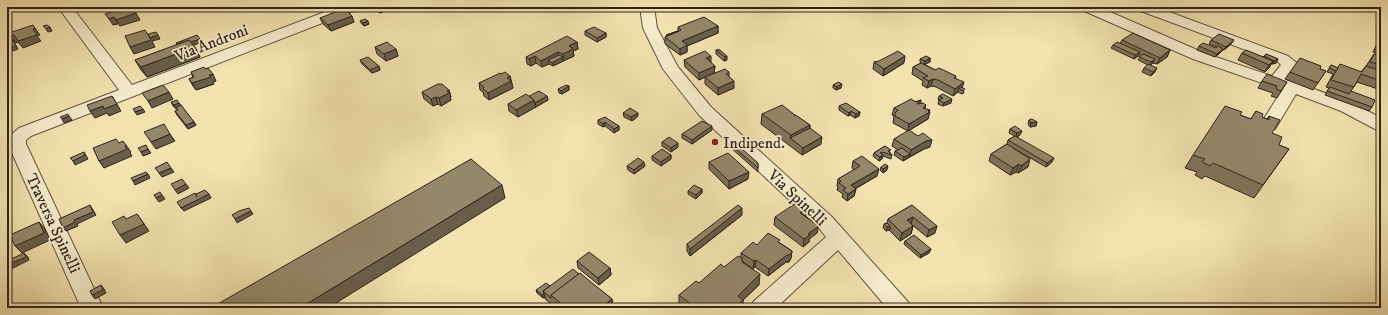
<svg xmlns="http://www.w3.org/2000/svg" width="1388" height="315" viewBox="0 0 1388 315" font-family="'IM FELL DW Pica',serif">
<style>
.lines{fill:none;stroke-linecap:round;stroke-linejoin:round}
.minor-casing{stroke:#605342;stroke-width:2}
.minor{fill:#f7edcc;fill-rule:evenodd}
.wall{fill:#80745a;stroke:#2f231d}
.shaded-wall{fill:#685e4a;stroke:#2f231d}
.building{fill:#958769;stroke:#2f231d}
.poi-dot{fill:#8f2418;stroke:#f7edcc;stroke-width:1.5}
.labels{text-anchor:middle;stroke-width:3.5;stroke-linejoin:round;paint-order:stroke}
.street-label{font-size:16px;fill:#2f231d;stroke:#f7edcc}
.poi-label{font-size:16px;fill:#2f231d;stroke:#f7edcc;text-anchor:start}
</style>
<rect width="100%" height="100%" fill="#f3e3b0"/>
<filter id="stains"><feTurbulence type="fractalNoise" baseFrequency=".005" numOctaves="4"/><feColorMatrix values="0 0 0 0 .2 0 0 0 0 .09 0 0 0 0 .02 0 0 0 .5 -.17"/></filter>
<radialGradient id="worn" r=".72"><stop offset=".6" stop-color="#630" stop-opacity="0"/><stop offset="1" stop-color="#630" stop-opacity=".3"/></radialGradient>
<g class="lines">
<g class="minor-casing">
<g id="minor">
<polygon points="58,7 72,7 132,85 338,7 358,7 356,10 31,136 26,140 26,144 103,308 81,308 8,144 12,134 19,128 119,90"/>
<polygon points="640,7 654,7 657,28 678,67 711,107 832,217 908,302 911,308 887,308 838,250 776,308 750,308 753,302 826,237 818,227 699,115 663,69 643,28"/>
<path d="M1080,7H1099L1204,53L1272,76L1281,65L1278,62L1138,10L1136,7H1156L1288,56L1298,64L1286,80C1318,90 1351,101 1381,118V130L1375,129L1341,111L1296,94L1275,129L1269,130L1263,129L1260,125L1282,90L1193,59L1082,10Z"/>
</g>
</g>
<use href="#minor" class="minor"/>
</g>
<g class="wall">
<polygon points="372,7 394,7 380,13"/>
<polygon points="945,7 962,7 954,11"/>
<polygon points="350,14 354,22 331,31 323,24 320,18"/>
<polygon points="360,21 369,24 364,26 362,24"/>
<polygon points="718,26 718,33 687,46 687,52 680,55 665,44 665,37 667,36 666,35 678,31 678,27"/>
<polygon points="585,31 606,33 606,37 597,42 585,35"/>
<polygon points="200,39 202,42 193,45 200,57 147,77 141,70 135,60 177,45 176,43"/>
<polygon points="1381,39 1381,55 1373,52 1377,44"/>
<polygon points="1122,40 1170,50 1167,57 1157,64 1153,63 1150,65 1155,72 1151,76 1142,72 1144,68 1148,65 1138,60 1140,57 1138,56 1134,59 1111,48 1113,45 1120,44"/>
<polygon points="1211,40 1232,43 1224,50 1223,50 1221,52 1215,57 1197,50 1199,46 1216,48 1217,47 1209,44"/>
<polygon points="577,42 578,49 573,51 574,56 553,66 549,64 542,67 536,63 531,66 527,64 526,57"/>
<polygon points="375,47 396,49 398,56 386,61 377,54"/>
<polygon points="716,50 720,50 727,60 724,61 716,54"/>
<polygon points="1242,53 1263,57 1266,54 1278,59 1276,63 1272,64 1271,64 1269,68 1265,72 1238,60"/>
<polygon points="1374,54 1381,56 1381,90 1357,82 1351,91 1372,107 1369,111 1325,95 1329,88 1326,87 1333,74 1327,72 1331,65 1338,68 1361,72 1366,66"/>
<polygon points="930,58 930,62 924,64 935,70 956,76 955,79 962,87 964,93 962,94 958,92 953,96 936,87 931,86 927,88 922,85 923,81 912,74 913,67 921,63 920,62 920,59"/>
<polygon points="360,60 379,66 380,70 372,73 362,64"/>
<polygon points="684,60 711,63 715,66 714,73 729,72 729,77 734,88 718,95 705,84 705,77 699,80 685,67"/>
<polygon points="874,62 904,63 883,76 873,69"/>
<polygon points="1320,69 1326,71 1313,90 1285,79 1290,72"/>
<polygon points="191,72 216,81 213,82 214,84 196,90 193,86 189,79 193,77"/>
<polygon points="501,74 510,76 513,88 489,100 484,96 483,92 480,90 479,83"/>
<polygon points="1262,81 1287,82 1277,98 1271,96 1273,93 1258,88"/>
<polygon points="833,85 841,88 836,90 833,88"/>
<polygon points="569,86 569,90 562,94 559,93 558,89"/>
<polygon points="449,90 451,97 450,97 451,100 441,106 438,104 433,106 424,99 422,92"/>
<polygon points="547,96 548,100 518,117 509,111 508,104"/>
<polygon points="939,96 951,103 943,106 938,104 939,100 938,100"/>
<polygon points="921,100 921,104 926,105 925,108 929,112 928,119 908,131 893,123 894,116 892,115 894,108"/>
<polygon points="171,102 179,103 194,122 196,125 188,129 177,115 175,111 178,110 173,106"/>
<polygon points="839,106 860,112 859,116 855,118 850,115 848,116 839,110"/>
<polygon points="1256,111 1262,117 1267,119 1269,116 1272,133 1279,145 1289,149 1254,198 1205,176 1202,179 1195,175 1197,172 1185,168 1193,155 1240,115 1251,119"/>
<polygon points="623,113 638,116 632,121 624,117"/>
<polygon points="762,114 795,115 810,125 810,128 821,144 802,155 761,124"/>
<polygon points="598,120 619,126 619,130 614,133 605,126 603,127 598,124"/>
<polygon points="1029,120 1037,122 1036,126 1030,127 1028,124"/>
<polygon points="1010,129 1020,135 1017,137 1052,162 1046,167 1013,148 1028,167 1018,173 1016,172 1010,175 989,161 991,154 1007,144 1008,140 1015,136 1009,133"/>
<polygon points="712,130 692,144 682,138 682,134"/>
<polygon points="894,139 930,147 924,149 903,161 894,155 895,151 898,150 892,146"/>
<polygon points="662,142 678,147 671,152 662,146"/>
<polygon points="730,144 758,163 758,172 730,147"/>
<polygon points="885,146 892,155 891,159 883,156 882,159 879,161 873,156 874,153"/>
<polygon points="671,155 671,159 661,166 652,160 652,156"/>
<polygon points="853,161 877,176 855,189 856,189 854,196 847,201 842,197 843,194 837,190 838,187 837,186 838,179 854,170 852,168"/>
<polygon points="709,162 748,179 729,189 709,169"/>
<polygon points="627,166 645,166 634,174 628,170"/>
<polygon points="881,167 887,170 883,173 880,170"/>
<polygon points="702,189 702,193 696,199 688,194 688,191"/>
<polygon points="912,205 935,233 927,237 911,224 913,226 911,234 900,241 889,230 886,231 883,228 884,224 887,223 888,219"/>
<polygon points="809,213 805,216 811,220 811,217 814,216 817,223 816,224 817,233 809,239 809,242 803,247 774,225 775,217"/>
<polygon points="742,215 690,256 687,251 687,244"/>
<polygon points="905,241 931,249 929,253 920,258 904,244"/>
<polygon points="780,243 792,251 791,258 789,262 786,262 768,276 755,267 753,269 742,261 759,285 743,300 743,308 683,308 679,305 679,295 699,283 741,257 741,253 757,245"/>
<polygon points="577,261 610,268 611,275 599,285 578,268"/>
<polygon points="579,274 612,299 613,308 556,308 545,299 545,297 543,298 537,293 536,290 550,286"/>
</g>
<g class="shaded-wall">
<polygon points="378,7 394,7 380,13"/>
<polygon points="955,7 962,7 954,11"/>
<polygon points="349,12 351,16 352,16 354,22 331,31 328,25"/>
<polygon points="136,13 140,20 120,26 116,20"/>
<polygon points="114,17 118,24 113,25 109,19"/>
<polygon points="368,21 369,24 364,26 363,23"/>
<polygon points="718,26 718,33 687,46 687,52 680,55 680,49 682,41"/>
<polygon points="50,27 52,31 48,32 46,29"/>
<polygon points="35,28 40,35 37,36 41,41 23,48 18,42 16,43 11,36"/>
<polygon points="606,33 606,37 597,42 597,38"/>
<polygon points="158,35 160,39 152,41 155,47 134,54 130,47 150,38"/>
<polygon points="200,39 202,42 181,50 179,46"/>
<polygon points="13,40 18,49 7,53 7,49"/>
<polygon points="1234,40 1232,43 1224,50 1226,47"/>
<polygon points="577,42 578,49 573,51 574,56 563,61 563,54 569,46"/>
<polygon points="195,47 200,57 147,77 141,67"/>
<polygon points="396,49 398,56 386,61 384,54"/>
<polygon points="1223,49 1221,52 1215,57 1217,54"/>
<polygon points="1170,50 1167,57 1157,64 1160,58"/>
<polygon points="558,52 559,58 548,60 549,64 542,67 541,61"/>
<polygon points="1140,52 1138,56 1134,59 1135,55"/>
<polygon points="535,56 536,63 531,66 529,59"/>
<polygon points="711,56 711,63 706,58"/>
<polygon points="727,56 727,60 724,61 725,57"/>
<polygon points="905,56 904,63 883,76 884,69"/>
<polygon points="563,57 563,61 553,66 552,63"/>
<polygon points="930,58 930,62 924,65 925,61"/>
<polygon points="1155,59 1153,63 1149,66 1151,62"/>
<polygon points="1278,59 1276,63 1272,64 1274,61"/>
<polygon points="1273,61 1269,68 1265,72 1269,65"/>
<polygon points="379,66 380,70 372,73 370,70"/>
<polygon points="715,66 714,73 699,80 699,73"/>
<polygon points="1157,68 1155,72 1151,76 1153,72"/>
<polygon points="213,74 216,81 213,82 214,84 196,90 192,83"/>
<polygon points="510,76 513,88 489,100 488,93"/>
<polygon points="933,79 931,86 927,88 929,81"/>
<polygon points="734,81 734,88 718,95 718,88"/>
<polygon points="964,82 962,89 959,88 958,92 953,96 955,89"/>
<polygon points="842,84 841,88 836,90 837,87"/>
<polygon points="569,86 569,90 562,94 561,91"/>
<polygon points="449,90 451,97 450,97 451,100 441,106 439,98 447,91"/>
<polygon points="169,92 173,99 152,108 148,101"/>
<polygon points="112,96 121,111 109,116 107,113 95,118 90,111 103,106"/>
<polygon points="547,96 548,100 536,107 535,103"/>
<polygon points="436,97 438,104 433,106 431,99"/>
<polygon points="952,99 951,103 943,106 944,103"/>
<polygon points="534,100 536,107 518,117 516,110"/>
<polygon points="179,103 182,107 176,109 174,105"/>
<polygon points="143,109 145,112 137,115 135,112"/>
<polygon points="930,110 929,113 930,112 928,119 908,131 909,124"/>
<polygon points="851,111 850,115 848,116 849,113"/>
<polygon points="860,112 859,116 855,118 856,114"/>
<polygon points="638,113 638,116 632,121 631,117"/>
<polygon points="69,116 72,120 64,123 62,119"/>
<polygon points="194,122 196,125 188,129 186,125"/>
<polygon points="605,122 605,126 603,127 603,124"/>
<polygon points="1037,122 1036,126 1030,127 1031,123"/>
<polygon points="810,125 809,135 790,138 791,135"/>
<polygon points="619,126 619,130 614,133 614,129"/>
<polygon points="712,126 712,130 692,144 692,140"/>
<polygon points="1022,131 1020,135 1016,137 1017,133"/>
<polygon points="170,134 175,141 156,149 151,142"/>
<polygon points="8,137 11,141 12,146 7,148"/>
<polygon points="822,137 821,144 802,155 803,148"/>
<polygon points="932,140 930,147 924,149 909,157 911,150 926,141"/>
<polygon points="678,143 678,147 671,152 671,148"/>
<polygon points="126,145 131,152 130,153 132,156 104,168 99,161"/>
<polygon points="148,149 151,153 143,156 141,152"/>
<polygon points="84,152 88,159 75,165 73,161"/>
<polygon points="910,154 909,157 903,161 904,157"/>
<polygon points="671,155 671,159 661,166 661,162"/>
<polygon points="883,155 882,159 879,161 880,157"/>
<polygon points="1054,158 1052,162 1046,167 1047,163"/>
<polygon points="1030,159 1028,167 1018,173 1021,166"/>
<polygon points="644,162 645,166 634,174 634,170"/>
<polygon points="1019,164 1016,172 1010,175 1013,168"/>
<polygon points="888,166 887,170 883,173 883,169"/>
<polygon points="171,168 174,172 162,177 159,173"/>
<polygon points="879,169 877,176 849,192 851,185"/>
<polygon points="749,172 748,179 729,189 729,181"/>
<polygon points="148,174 150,178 135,185 133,181"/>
<polygon points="186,184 189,188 178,194 175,190"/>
<polygon points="502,185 505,198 328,308 300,308"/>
<polygon points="702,189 702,193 696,199 696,195"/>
<polygon points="856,189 854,196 847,201 848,194"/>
<polygon points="209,194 211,198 184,211 181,208"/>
<polygon points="162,195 165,199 159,202 156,198"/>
<polygon points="90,205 96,215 77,224 78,226 66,231 63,228 74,220"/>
<polygon points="810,206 809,213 799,220 800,213"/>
<polygon points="742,208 742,215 690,256 690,249"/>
<polygon points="251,211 253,214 237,223 235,219"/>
<polygon points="137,214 149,231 126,243 120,235"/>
<polygon points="913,217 911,224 907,220"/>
<polygon points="818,219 817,223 815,225 816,221"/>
<polygon points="39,222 45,229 50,240 22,253 15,246"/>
<polygon points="819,226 817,233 809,239 809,242 803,247 804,239 808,234"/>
<polygon points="890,226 890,230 886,231 887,227"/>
<polygon points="913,226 911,234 900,241 902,233"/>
<polygon points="937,226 935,233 927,237 929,230"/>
<polygon points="931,249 929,253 920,258 921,255"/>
<polygon points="792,251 791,258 789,262 786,262 768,276 769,269"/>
<polygon points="24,253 28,257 29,260 7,271 7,265"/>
<polygon points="756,260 755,267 753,269 754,261"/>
<polygon points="610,268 611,275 599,285 598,278"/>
<polygon points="760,274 759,285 743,300 743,308 734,308 738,296"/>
<polygon points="101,285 104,289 106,293 95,299 92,295"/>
<polygon points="544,294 545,297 543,298 542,295"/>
<polygon points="612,299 613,308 602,308 602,307"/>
</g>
<g class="building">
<polygon points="126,7 132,7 136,13 116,20 114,17 109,19 105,14"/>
<polygon points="345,8 349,12 348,12 352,16 328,25 320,18"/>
<polygon points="704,17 718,26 682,41 687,45 680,49 665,37 681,30 678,27"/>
<polygon points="365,19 368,21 363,23 360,21"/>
<polygon points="33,25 35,28 33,29 37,35 18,41 14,35 11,36 9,33"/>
<polygon points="47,25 50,27 46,29 43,26"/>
<polygon points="594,27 606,33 597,38 585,31"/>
<polygon points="145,30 151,40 130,47 125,36"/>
<polygon points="678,31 679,31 667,36 666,35"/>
<polygon points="156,32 158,35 150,38 148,34"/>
<polygon points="1133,33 1170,50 1160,58 1122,40"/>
<polygon points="1219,34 1234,40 1226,47 1211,40"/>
<polygon points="197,35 200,39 191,42 189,40 177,44 176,43"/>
<polygon points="567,36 577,42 569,46 573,49 563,54 558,52 541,61 535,56 529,59 526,57"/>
<polygon points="1381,39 1381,46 1378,45"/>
<polygon points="13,40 16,46 7,49 7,42"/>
<polygon points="189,40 195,47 141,67 135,60"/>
<polygon points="387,42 396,49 384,54 375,47"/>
<polygon points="1117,42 1140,52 1135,55 1113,45"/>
<polygon points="1203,43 1216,48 1218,46 1223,49 1217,54 1199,46"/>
<polygon points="716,50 720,50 727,56 725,57"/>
<polygon points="1246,50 1273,61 1269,65 1242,53"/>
<polygon points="705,51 711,56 706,58 715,66 699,73 684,60"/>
<polygon points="898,51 905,56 884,69 874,62 879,61"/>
<polygon points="1143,54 1155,59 1151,62 1139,57"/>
<polygon points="1266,54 1278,59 1274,61 1264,56"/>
<polygon points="1374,54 1381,56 1381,65 1370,62"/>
<polygon points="559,55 563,57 552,63 548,60"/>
<polygon points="926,56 930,58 925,61 920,59"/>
<polygon points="368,57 379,66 370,70 360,60"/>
<polygon points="1300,58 1321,66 1320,69 1326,71 1318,83 1290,72"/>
<polygon points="921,63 935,70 939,68 956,76 954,78 964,82 955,89 938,80 933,79 929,81 923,78 928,76 913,67"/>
<polygon points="1148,64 1157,68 1153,72 1144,68"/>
<polygon points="1340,64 1362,72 1366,66 1381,71 1381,81 1361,74 1354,87 1331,80"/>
<polygon points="1331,65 1338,68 1336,71 1329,68"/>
<polygon points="204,67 205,69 208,68 213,74 209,75 211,77 192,83 189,79 194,77 191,72"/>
<polygon points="725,69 729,72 726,74 734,81 718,88 705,77"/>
<polygon points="505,72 510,76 507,78 511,81 488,93 483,89 484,87 479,83 500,73 501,74"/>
<polygon points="1267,74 1287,82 1281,91 1276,89 1277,86 1262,81"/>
<polygon points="838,82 842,84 837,87 833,85"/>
<polygon points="438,84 442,84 449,90 447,91 449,93 439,98 436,97 431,99 422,92"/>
<polygon points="163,85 169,92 148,101 142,93"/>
<polygon points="566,85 569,86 561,91 558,89"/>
<polygon points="961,87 965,89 963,91 959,88"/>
<polygon points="1330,87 1349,94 1351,91 1375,100 1372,107 1327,91"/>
<polygon points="539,91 547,96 535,103 534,100 529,96"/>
<polygon points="526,94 534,100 516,110 508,104"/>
<polygon points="943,94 952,99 944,103 939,100 943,98 939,96"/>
<polygon points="112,96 117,104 104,109 103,106 90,111 87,105"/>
<polygon points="911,99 916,102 921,100 917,104 923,103 926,105 923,108 930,110 928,111 930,112 909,124 895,116 895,113 898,110 894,108"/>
<polygon points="177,100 179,103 174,105 171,102"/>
<polygon points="846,103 860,112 856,114 851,111 849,113 839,106"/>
<polygon points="181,105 194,122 186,125 175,111 178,110 176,108"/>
<polygon points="782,105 795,115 794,115 797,116 810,125 791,135 762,114"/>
<polygon points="140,106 143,109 135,112 133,109"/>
<polygon points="1225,106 1242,112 1240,115 1251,119 1256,111 1263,114 1262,117 1269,120 1269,116 1280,120 1272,133 1282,137 1279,145 1289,149 1263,185 1213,163 1210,166 1202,162 1205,159 1193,155"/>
<polygon points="630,108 638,113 631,117 623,113"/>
<polygon points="68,114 69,116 62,119 60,117"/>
<polygon points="605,117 619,126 614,129 605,122 603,124 598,120"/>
<polygon points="1032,119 1037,122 1031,123 1029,120"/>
<polygon points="702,121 712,126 692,140 682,134"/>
<polygon points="164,124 170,134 151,142 144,132"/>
<polygon points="1015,126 1022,131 1017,133 1010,129"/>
<polygon points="810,128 822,137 803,148 790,138"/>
<polygon points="909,130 918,136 923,133 932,140 926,141 911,150 894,139"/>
<polygon points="1015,136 1054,158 1047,163 1008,140"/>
<polygon points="7,137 8,137 9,143 7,143"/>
<polygon points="669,137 678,143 671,148 662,142"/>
<polygon points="116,139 119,143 123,141 126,145 125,146 127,149 99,161 93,148"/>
<polygon points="733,141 758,163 758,168 730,144"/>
<polygon points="1007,144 1030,159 1021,166 1019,164 1013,168 991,154"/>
<polygon points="146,145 148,149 141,152 138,148"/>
<polygon points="885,146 891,150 888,151 892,155 882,152 880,153 883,155 880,157 874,153"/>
<polygon points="902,148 910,154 904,157 895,151"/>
<polygon points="662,149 671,155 661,162 652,156"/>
<polygon points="84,152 85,155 73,161 70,158"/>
<polygon points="728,153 749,172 729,181 709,162"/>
<polygon points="862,156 879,169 851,185 856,189 848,194 843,190 846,188 839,183 841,181 838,179 860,166 853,161"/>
<polygon points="638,158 644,162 634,170 627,166"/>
<polygon points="471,159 502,185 300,308 218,308 216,305"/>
<polygon points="167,162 171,168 159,173 155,168"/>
<polygon points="885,164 888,166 883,169 881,167"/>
<polygon points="146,172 148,174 133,181 131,178"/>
<polygon points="182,179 186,184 175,190 171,184"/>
<polygon points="694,185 702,189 696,195 688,191"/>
<polygon points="205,190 209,194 181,208 177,202 195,193 197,197 196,194"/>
<polygon points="160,192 162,195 156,198 154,195"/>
<polygon points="802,199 810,206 800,213 819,226 808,234 810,235 804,239 775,217"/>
<polygon points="90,205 93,212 74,220 75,222 63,228 59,219"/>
<polygon points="738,205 742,208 690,249 687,244"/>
<polygon points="912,205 937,226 929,230 913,217 907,220 913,226 902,233 888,219"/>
<polygon points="249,208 251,211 235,219 232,215 239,211"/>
<polygon points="137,214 144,224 120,235 112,222 124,216 126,219"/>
<polygon points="814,216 818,219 816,221 811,217"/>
<polygon points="39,222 44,233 15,246 10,235"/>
<polygon points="887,223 890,226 887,227 884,224"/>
<polygon points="768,233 780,240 778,242 792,251 790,255 787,255 769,269 756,260 754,261 741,253 753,242 757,245"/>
<polygon points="914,235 931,249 921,255 905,241"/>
<polygon points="589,252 610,268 598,278 577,261"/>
<polygon points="24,253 26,257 7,265 7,261"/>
<polygon points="738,256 742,258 742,262 760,274 738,296 743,300 734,308 696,308 679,295 696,281 699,283 721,264 724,267"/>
<polygon points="573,269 579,274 551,295 551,298 543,291"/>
<polygon points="580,273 612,299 602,307 604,308 566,308 551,295"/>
<polygon points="546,283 550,286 543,291 544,294 542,295 536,290"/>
<polygon points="101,285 103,290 92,295 90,291"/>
</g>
<circle class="poi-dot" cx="715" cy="142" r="4"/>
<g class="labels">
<g class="street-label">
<text transform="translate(211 42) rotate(-21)" y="6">Via Androni</text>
<text transform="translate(798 197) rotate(43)" y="6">Via Spinelli</text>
<text transform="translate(54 223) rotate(65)" y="6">Traversa Spinelli</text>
</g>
<g class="poi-label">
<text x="723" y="148">Indipend.</text>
</g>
</g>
<rect width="1388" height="315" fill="none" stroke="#f3e3b0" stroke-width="24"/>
<rect x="8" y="8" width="1372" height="299" fill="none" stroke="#2f231d" stroke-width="2"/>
<rect x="12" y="12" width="1364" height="291" fill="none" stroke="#2f231d"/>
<rect width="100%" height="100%" filter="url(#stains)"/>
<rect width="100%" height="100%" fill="url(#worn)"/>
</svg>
